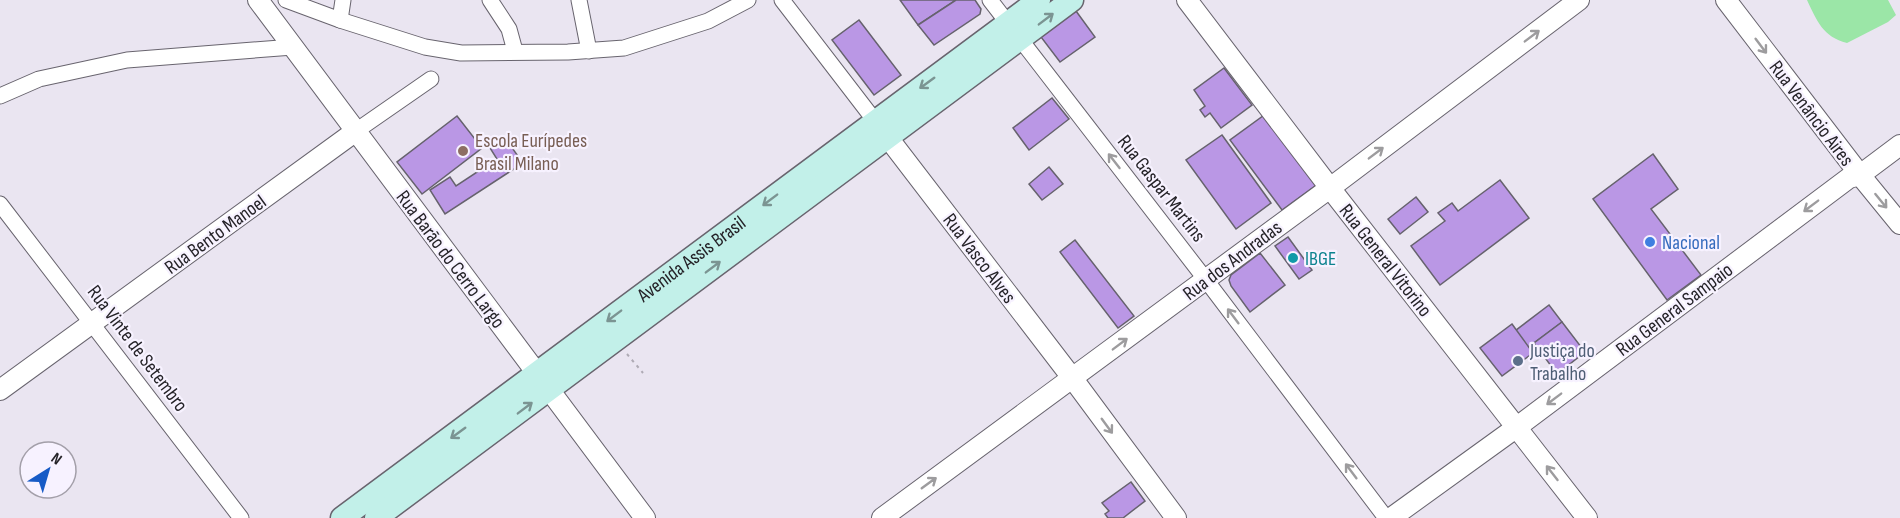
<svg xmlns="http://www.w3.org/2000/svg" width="1900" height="518" viewBox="0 0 1900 518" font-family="'Sofia Sans Condensed',sans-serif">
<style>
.green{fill:#9be6a7}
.building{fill:#ba97e5;stroke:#66626d;stroke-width:1.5}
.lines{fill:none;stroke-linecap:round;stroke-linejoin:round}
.minor-casing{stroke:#68646e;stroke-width:17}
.tertiary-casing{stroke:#68646e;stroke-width:22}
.secondary-casing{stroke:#68646e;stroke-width:25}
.path{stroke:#aeaab4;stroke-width:2;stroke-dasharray:3 4.5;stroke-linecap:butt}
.minor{stroke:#fff;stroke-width:15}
.tertiary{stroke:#fff;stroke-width:20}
.secondary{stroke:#c2f0e9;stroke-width:22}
.oneway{stroke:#7b9492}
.oneway2{stroke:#9d9c9e}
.education-dot{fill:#8d6e63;stroke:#f7f2ff;stroke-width:2}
.shop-dot{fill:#3f7fe0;stroke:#f7f2ff;stroke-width:2}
.culture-dot{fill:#0f9aa8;stroke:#f7f2ff;stroke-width:2}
.service-dot{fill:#5c6f8a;stroke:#f7f2ff;stroke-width:2}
.labels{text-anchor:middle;stroke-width:4.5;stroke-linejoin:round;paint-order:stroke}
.street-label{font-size:20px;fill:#252328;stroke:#f7f2ff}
.education-label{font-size:20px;fill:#785e54;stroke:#f7f2ff;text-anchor:start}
.shop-label{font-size:20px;fill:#366cbe;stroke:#f7f2ff;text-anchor:start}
.culture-label{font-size:20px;fill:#0d838f;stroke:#f7f2ff;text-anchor:start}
.service-label{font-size:20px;fill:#4e5e75;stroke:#f7f2ff;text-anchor:start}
</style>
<rect width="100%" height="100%" fill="#eae5f1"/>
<path class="green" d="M1807,0H1888L1896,15L1888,22L1847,43C1823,37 1817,21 1807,0Z"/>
<g class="building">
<polygon points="900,0 956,0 918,25"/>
<polygon points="956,0 975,0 981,9 980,14 934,45 918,25"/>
<polygon points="1076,11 1095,37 1060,62 1041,37"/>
<polygon points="859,20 901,75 874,95 832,40"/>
<polygon points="1224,68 1252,105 1221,128 1210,113 1205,117 1200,110 1205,106 1194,90"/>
<polygon points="1052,98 1069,119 1029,150 1013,128"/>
<polygon points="1267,113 1319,183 1282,210 1230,140"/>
<polygon points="457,116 482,148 422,194 397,162"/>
<polygon points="1222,135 1271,203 1236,229 1186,160"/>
<polygon points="505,138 523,163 445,214 430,190 450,177 456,186 497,159 490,148"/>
<polygon points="1653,154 1678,189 1651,209 1701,275 1667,300 1593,199"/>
<polygon points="1049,167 1063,184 1042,200 1029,184"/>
<polygon points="1500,180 1529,218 1440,285 1411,246 1445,221 1438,213 1452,203 1458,211"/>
<polygon points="1416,197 1428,212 1400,234 1388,219"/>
<polygon points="1288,237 1312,270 1299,279 1275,246"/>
<polygon points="1075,240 1134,316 1118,328 1060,252"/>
<polygon points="1260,253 1285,285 1250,312 1231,286 1229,280 1231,275"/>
<polygon points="1549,305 1562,322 1502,367 1490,350"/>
<polygon points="1562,322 1585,352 1557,374 1534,343"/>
<polygon points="1512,324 1533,353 1502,376 1480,348"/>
<polygon points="1131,482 1145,501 1123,518 1108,518 1105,514 1109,511 1102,503"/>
</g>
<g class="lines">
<g class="minor-casing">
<g id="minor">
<polyline points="286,0 340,20 425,47 461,53 568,52 624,48 708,21 748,0"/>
<polyline points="490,0 509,29 515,51"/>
<polyline points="579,0 589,51"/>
<polyline points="782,0 875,121"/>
<polyline points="990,0 1206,280 1386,518"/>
<polyline points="340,20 343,0"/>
<polyline points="0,96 39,79 127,60 293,47"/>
<polyline points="356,131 431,79"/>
<polyline points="0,204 241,518"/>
</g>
</g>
<g class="tertiary-casing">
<g id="tertiary">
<polyline points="258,0 645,518"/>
<polyline points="1187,0 1330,188 1587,518"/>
<polyline points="1726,0 1860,175 1900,224"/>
<polyline points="879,126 1073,379 1176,518"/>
<polyline points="0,390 356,131"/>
<polyline points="882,518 1330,188 1579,0"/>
<polyline points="1391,518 1517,427 1849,178 1860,175 1900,145"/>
</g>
</g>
<g class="secondary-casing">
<g id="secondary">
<path id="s1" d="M342,518L1039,0"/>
<polyline points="376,518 1072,0"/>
</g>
</g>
<polyline class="path" points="627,354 643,373"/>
<use href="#minor" class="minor"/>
<use href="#tertiary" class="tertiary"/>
<use href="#secondary" class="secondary"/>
</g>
<defs><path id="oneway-shaft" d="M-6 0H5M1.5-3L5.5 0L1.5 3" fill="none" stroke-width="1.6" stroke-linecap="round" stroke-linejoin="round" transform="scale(1.5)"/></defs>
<g class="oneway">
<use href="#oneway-shaft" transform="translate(1046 19) rotate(-37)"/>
<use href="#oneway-shaft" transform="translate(927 83) rotate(144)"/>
<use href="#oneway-shaft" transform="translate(770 200) rotate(143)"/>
<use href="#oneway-shaft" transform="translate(713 267) rotate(-37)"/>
<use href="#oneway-shaft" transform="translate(614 316) rotate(143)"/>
<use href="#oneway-shaft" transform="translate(525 408) rotate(-37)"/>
<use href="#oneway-shaft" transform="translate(458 433) rotate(144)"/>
</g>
<g class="oneway2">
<use href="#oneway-shaft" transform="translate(1532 36) rotate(-37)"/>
<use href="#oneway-shaft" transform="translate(1761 46) rotate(53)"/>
<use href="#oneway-shaft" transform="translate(1376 153) rotate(-37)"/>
<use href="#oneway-shaft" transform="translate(1114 161) rotate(-128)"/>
<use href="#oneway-shaft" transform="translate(1881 201) rotate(51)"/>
<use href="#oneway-shaft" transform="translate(1811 206) rotate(143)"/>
<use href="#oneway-shaft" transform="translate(1233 316) rotate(-127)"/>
<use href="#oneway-shaft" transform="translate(1120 344) rotate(-37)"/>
<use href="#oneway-shaft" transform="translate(1554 399) rotate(143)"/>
<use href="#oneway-shaft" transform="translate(1107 426) rotate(54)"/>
<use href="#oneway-shaft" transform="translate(1351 471) rotate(-127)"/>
<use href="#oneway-shaft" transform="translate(1552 473) rotate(-128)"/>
<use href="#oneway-shaft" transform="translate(929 483) rotate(-36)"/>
</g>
<circle class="education-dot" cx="463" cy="151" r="6"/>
<circle class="shop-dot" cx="1650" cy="242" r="6"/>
<circle class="culture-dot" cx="1293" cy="258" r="6"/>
<circle class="service-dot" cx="1518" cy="361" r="6"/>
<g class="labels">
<g class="street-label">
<text transform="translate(1812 113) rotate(53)" y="7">Rua Venâncio Aires</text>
<text transform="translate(1162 188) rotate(52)" y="7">Rua Gaspar Martins</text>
<text transform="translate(215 234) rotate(-36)" y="7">Rua Bento Manoel</text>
<text transform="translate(980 258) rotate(53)" y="7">Rua Vasco Alves</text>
<text transform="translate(451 259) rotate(53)" y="7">Rua Barão do Cerro Largo</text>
<text dy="7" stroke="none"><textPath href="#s1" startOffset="435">Avenida Assis Brasil</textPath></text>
<text transform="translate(1232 260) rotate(-37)" y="7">Rua dos Andradas</text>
<text transform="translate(1386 260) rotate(52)" y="7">Rua General Vitorino</text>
<text transform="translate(1674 309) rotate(-37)" y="7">Rua General Sampaio</text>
<text transform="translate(138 348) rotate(53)" y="7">Rua Vinte de Setembro</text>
</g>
<g class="education-label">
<text x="475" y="147">Escola Eurípedes<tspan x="475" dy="23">Brasil Milano</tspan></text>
</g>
<g class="shop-label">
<text x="1662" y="249">Nacional</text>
</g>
<g class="culture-label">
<text x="1305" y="265">IBGE</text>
</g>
<g class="service-label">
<text x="1530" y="357">Justiça do<tspan x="1530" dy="23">Trabalho</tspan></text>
</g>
</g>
<g transform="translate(48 470) rotate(37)"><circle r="28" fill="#f7f2ff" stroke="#a39fa9" stroke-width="1.5"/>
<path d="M0-4.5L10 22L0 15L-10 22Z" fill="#175bc6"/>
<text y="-9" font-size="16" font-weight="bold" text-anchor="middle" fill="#252328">N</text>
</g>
</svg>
